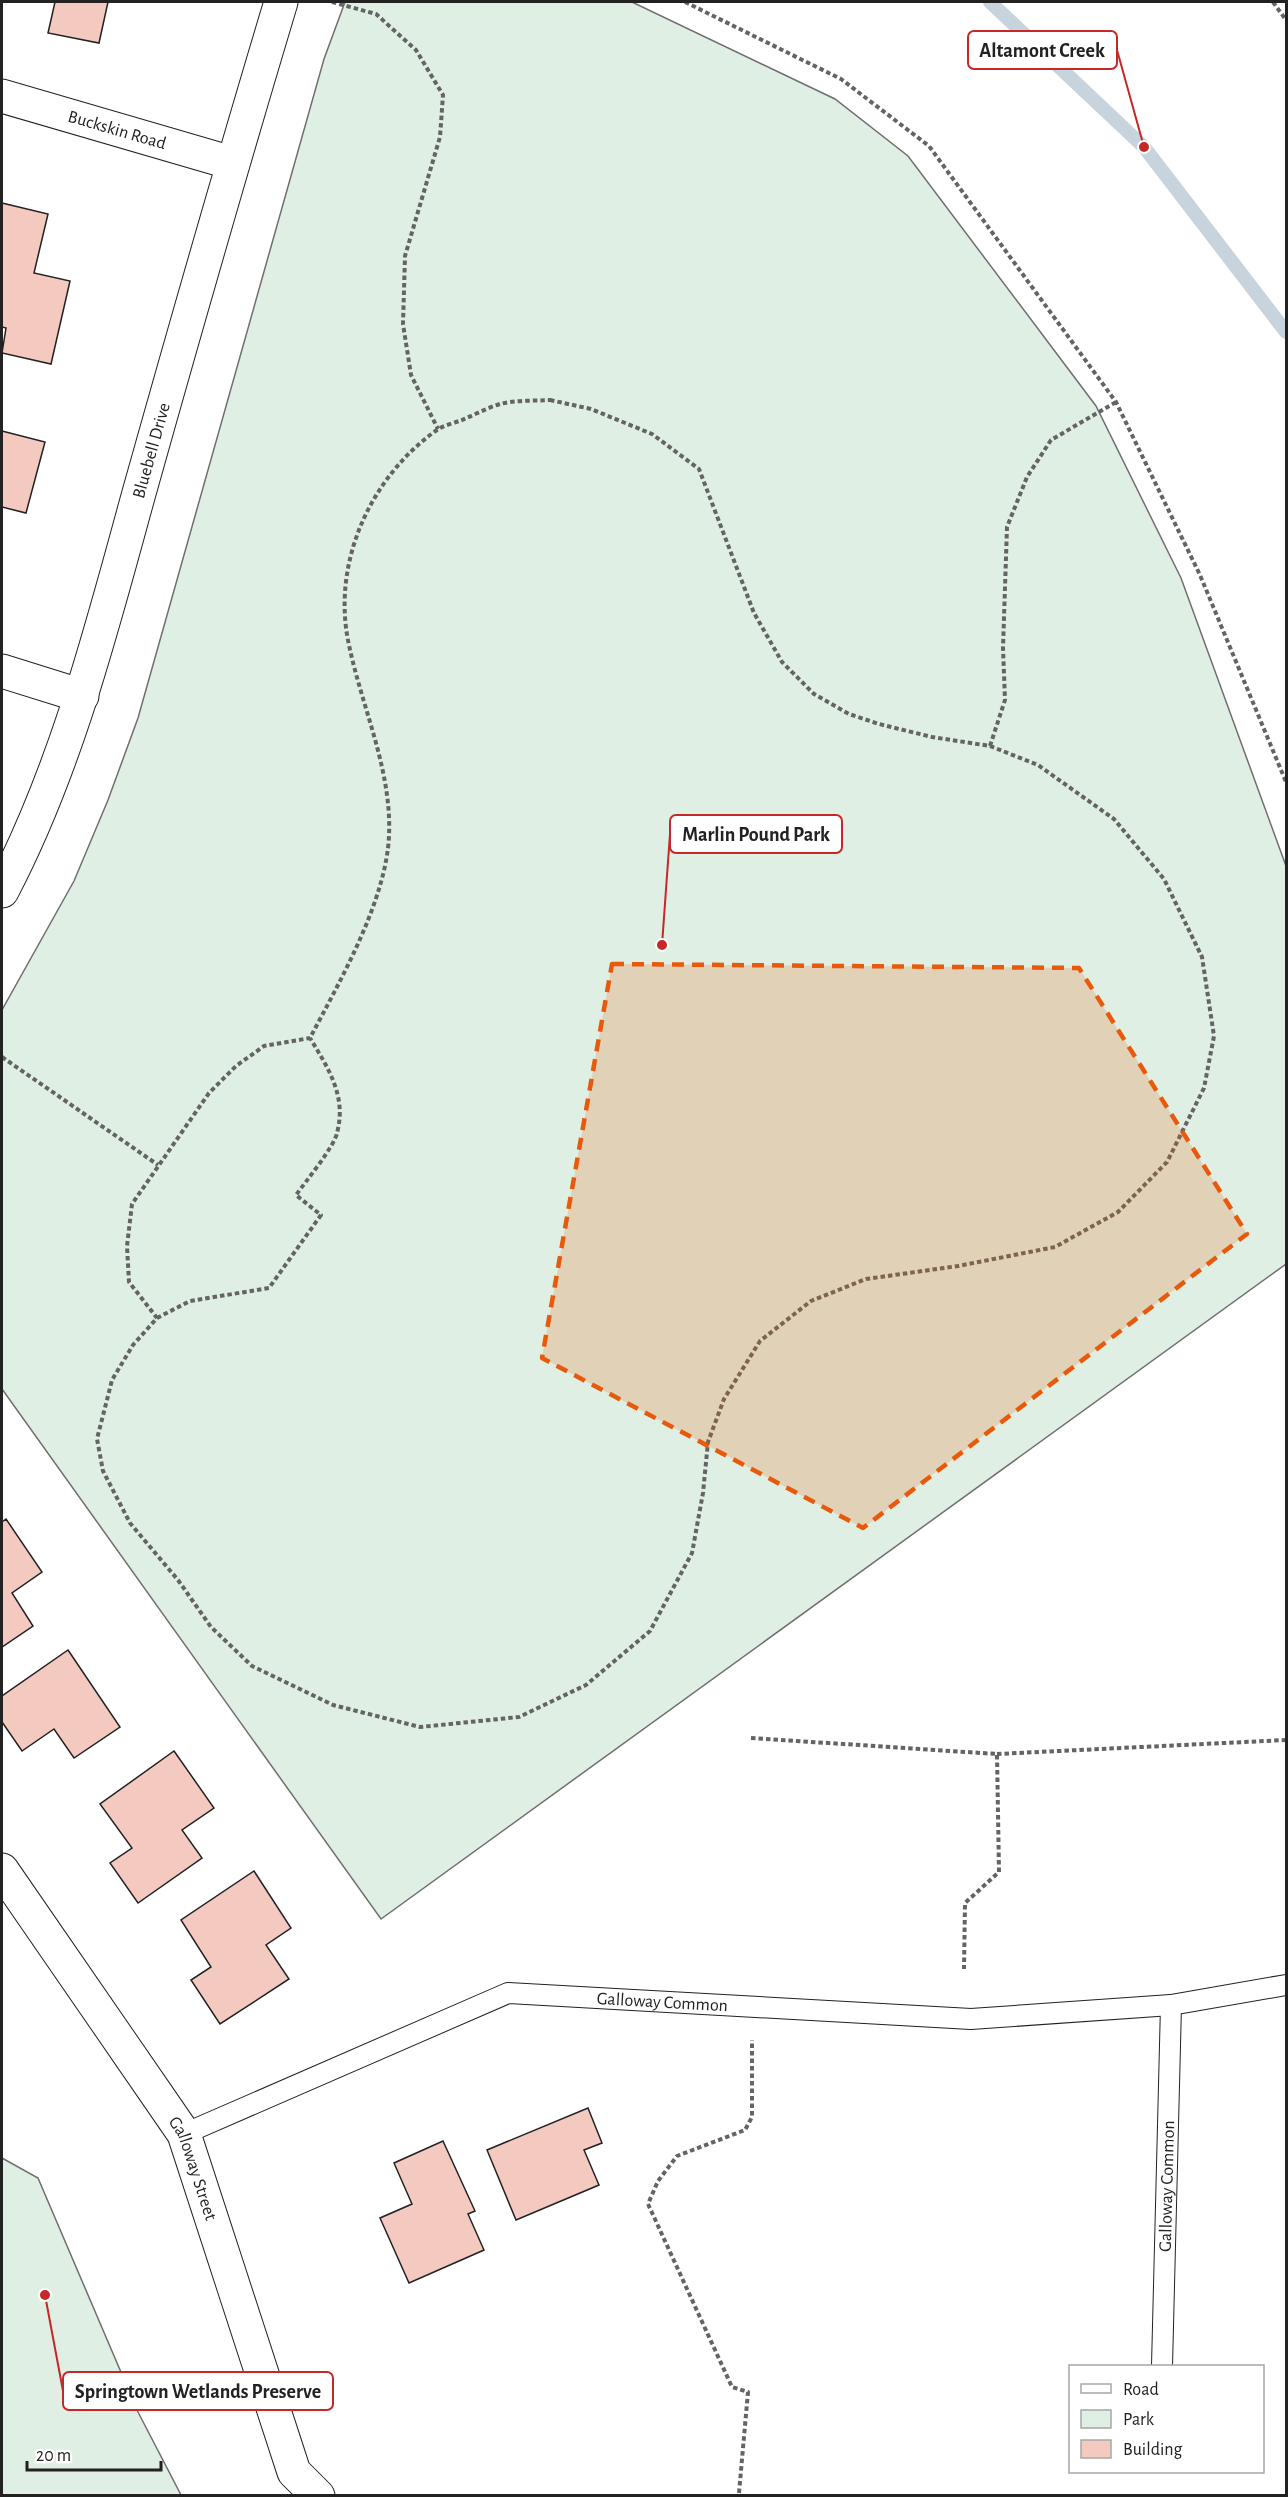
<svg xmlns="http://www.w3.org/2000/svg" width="1288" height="2497" viewBox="0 0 1288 2497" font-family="'Alegreya Sans',sans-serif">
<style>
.green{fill:#e0efe3;stroke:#6f6f6f;stroke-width:1.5}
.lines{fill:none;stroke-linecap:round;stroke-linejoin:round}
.stream{stroke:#c7d3dd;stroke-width:14}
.building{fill:#f3c9c0;stroke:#222;stroke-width:1.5}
.service-casing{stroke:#222;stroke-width:22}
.minor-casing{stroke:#222;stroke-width:35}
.tertiary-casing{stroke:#222;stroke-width:35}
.path{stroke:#646464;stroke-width:4;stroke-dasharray:4.5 3;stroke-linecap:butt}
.service{stroke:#fff;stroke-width:20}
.minor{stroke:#fff;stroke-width:33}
.tertiary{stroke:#fff;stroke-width:33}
.marked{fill:#e8590c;fill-opacity:0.2;stroke:#e8590c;stroke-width:4.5;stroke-dasharray:12 8;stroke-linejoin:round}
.labels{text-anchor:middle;stroke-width:4.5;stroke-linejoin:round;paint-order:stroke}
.street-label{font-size:18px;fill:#222;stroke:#fff}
.leader{fill:none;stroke:#c62828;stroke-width:2}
.callout-dot{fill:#c62828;stroke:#fff;stroke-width:2}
.callout{fill:#fff;stroke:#c62828;stroke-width:2}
.callout-label{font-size:20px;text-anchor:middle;font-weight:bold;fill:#222}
</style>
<rect width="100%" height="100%" fill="#fff"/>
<g class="green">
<polygon points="345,2 632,2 835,99 908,156 1096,406 1181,578 1286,866 1286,1264 381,1919 2,1389 2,1010 74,881 108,800 138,718 324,59"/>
<polygon points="2,2158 38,2178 138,2412 181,2495 2,2495"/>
</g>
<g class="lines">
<polyline class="stream" points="990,2 1144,147 1286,332"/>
</g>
<g class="building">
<polygon points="55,2 108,2 99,43 48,33"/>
<polygon points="2,203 48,214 34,273 70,281 51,364 2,353 6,328 2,327"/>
<polygon points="2,431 45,442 26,513 2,507"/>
<polygon points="6,1519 42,1572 12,1593 33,1626 2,1647 2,1522"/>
<polygon points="68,1650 120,1727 74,1758 54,1729 22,1751 2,1722 2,1696"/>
<polygon points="174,1751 214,1808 182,1830 202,1858 138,1903 110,1863 132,1848 100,1804"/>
<polygon points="254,1871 291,1928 266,1945 289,1979 220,2024 191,1980 211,1967 181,1920"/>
<polygon points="588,2108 602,2143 584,2150 599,2185 516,2220 487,2150"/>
<polygon points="443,2141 475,2211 468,2214 484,2250 409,2283 380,2218 412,2204 394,2163"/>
</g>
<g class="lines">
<g class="service-casing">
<g id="service">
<path id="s1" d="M184,2134L508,1993L971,2019L1171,2005L1286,1985"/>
<path id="s2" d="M1162,2366L1171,2005"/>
</g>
</g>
<g class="minor-casing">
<g id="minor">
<path id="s3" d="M2,96L232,163"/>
<polyline points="2,671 82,696"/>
</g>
</g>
<g class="tertiary-casing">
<g id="tertiary">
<path id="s4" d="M2,891C67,767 102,627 139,493C185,329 232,165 281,2"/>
<path id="s5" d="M2,1870L184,2134L294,2472L318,2496"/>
</g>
</g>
<g class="path">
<polyline points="332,2 376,14 416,50 443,95 440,137 405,256 403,324 411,375 438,429"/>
<polyline points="685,2 841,79 929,146 1116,402 1200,575 1286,782"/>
<polyline points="1273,2 1286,20"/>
<path d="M550,400L591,409L652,434L699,469L754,613L782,662L814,694L849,714L879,724L932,737L990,746L1038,765L1114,819L1164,879L1202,957L1214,1036L1204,1088L1167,1162L1118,1212L1055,1247L958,1266L866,1279L811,1301L760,1341L724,1399L708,1442L703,1493L692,1553L650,1631L586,1685L519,1717L420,1727L333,1705L252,1666L211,1627L178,1580L130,1523L103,1471L97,1439L112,1380L133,1345L157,1318L129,1282L127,1246L132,1204L209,1093L236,1066L264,1046L310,1038C340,981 386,901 389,836C392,770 362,708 349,645C331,564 370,477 437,430C444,425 454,423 462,420C474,415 487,408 500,404C515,400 534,401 550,400Z"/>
<polyline points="990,746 1005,700 1003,648 1007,527 1027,477 1051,440 1116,402"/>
<polyline points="2,1057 158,1165"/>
<path d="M157,1318L190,1301L269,1288L321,1215L296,1195C306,1181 334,1147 337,1133C347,1096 328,1068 310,1038"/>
<polyline points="751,1738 997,1754 999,1872 965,1903 964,1969"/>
<polyline points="997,1754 1286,1740"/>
<polyline points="739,2493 748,2392 732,2387 648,2204 658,2181 677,2156 745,2130 752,2117 752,2040"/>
</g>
<use href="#service" class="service"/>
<use href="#minor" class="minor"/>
<use href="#tertiary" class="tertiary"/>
</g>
<path class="marked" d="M612,964L1079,968L1247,1234L863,1528L542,1358Z"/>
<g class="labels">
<g class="street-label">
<text dy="6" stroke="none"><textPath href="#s3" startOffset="120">Buckskin Road</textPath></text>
<text dy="6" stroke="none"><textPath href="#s4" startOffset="466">Bluebell Drive</textPath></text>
<text dy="6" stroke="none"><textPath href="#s1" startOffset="508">Galloway Common</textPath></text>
<text dy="6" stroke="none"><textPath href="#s5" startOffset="356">Galloway Street</textPath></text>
<text dy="6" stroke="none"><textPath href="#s2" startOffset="180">Galloway Common</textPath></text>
</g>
</g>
<path class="leader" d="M1144 147L1117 50M662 945L670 834M45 2295L63 2391"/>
<g class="callout-dot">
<circle cx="1144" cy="147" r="6"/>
<circle cx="662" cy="945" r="6"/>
<circle cx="45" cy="2295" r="6"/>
</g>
<g class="callout">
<rect x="968" y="31" width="149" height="38" rx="6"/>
<rect x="670" y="815" width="172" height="38" rx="6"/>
<rect x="63" y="2372" width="270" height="38" rx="6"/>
</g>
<g class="callout-label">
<text x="1042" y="57">Altamont Creek</text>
<text x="756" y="841">Marlin Pound Park</text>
<text x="198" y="2398">Springtown Wetlands Preserve</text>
</g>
<rect width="1288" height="2497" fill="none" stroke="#222222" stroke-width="6"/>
<rect x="1069" y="2365" width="195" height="108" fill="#ffffff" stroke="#a7a7a7" stroke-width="1.5"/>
<rect x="1081" y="2384" width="30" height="9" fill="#ffffff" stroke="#a7a7a7" stroke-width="1.5"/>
<text x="1123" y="2395" font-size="18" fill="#222222">Road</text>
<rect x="1081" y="2410" width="30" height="18" fill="#e0efe3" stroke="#a7a7a7" stroke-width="1.5"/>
<text x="1123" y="2425" font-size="18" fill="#222222">Park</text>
<rect x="1081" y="2440" width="30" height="18" fill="#f3c9c0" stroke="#a7a7a7" stroke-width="1.5"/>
<text x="1123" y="2455" font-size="18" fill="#222222">Building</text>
<path d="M27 2461v9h134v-9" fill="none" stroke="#222222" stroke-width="3"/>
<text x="36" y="2461" font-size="18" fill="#222222" stroke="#ffffff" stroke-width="4.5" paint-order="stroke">20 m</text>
</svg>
